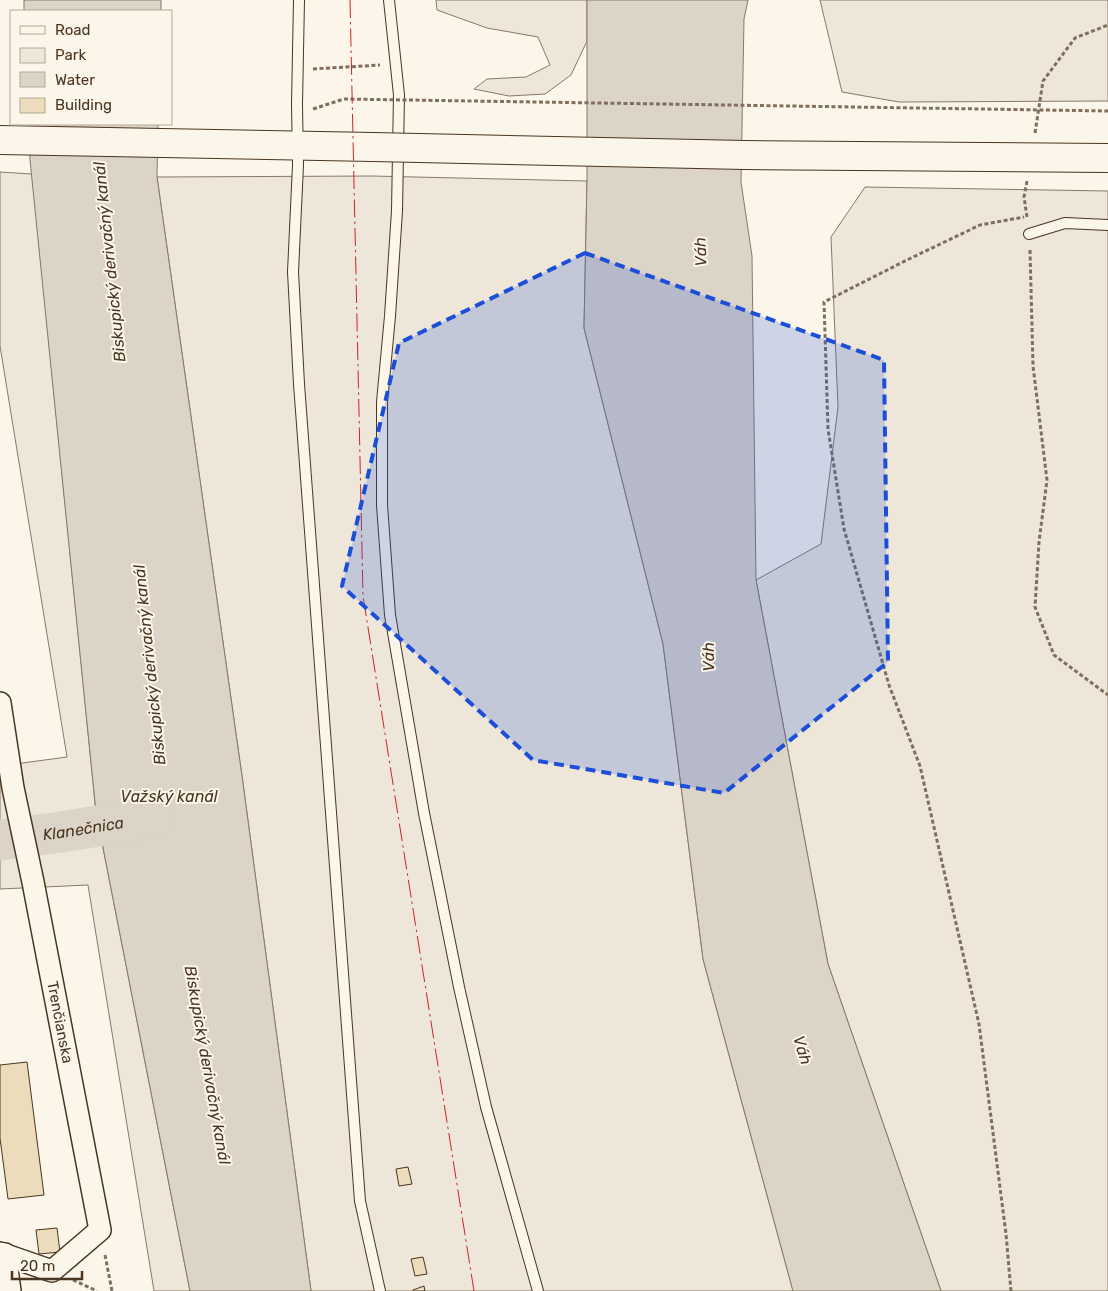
<svg xmlns="http://www.w3.org/2000/svg" width="1108" height="1291" viewBox="0 0 1108 1291" font-family="Rubik,sans-serif">
<style>
.green{fill:#ede6d9;stroke:#887966}
.water{fill:#dcd4c6;stroke:#887966}
.lines{fill:none;stroke-linecap:round;stroke-linejoin:round}
.river{stroke:#dcd4c6;stroke-width:41}
.building{fill:#ecdcbc;stroke:#4a3520}
.service-casing{stroke:#4a3520;stroke-width:12}
.minor-casing{stroke:#4a3520;stroke-width:24}
.secondary-casing{stroke:#4a3520;stroke-width:30}
.path{stroke:#7f6f5c;stroke-width:3;stroke-dasharray:4 2.5;stroke-linecap:butt}
.service{stroke:#fbf6e9;stroke-width:10}
.minor{stroke:#fbf6e9;stroke-width:21}
.secondary{stroke:#fbf6e9;stroke-width:28}
.secondary-bridge-casing{stroke:#4a3520;stroke-width:30;stroke-linecap:butt}
.path-bridge{stroke:#7f6f5c;stroke-width:3;stroke-dasharray:4 2.5;stroke-linecap:butt}
.secondary-bridge{stroke:#fbf6e9;stroke-width:28}
.power{stroke:#c62828;stroke-width:1;stroke-dasharray:18 4 2.5 4;stroke-linecap:butt}
.marked{fill:#1d4ed8;fill-opacity:0.2;stroke:#1d4ed8;stroke-width:4;stroke-dasharray:10 6;stroke-linejoin:round}
.labels{text-anchor:middle;stroke-width:4;stroke-linejoin:round;paint-order:stroke}
.street-label{font-size:15px;fill:#4a3520;stroke:#fbf6e9}
.water-label{font-size:16px;font-style:italic;fill:#4a3520;stroke:#fbf6e9}
</style>
<rect width="100%" height="100%" fill="#fbf6e9"/>
<g class="green">
<polygon points="436,0 587,0 587,41 571,75 545,94 509,96 474,89 487,79 526,77 550,65 538,37 487,28 437,10"/>
<polygon points="820,0 1108,0 1108,101 899,102 842,92"/>
<polygon points="0,172 32,174 96,812 190,1291 154,1291 88,885 0,889 0,766 67,757 0,346"/>
<polygon points="372,176 587,181 584,328 663,644 703,959 793,1291 311,1291 242,776 157,177"/>
<polygon points="865,187 1108,191 1108,1291 941,1291 828,964 756,580 821,544 838,407 831,237"/>
</g>
<g class="water">
<rect x="24" y="0" width="137" height="11"/>
<polygon points="587,0 748,0 744,19 741,182 752,256 756,580 828,964 941,1291 793,1291 703,959 663,644 584,328 587,181"/>
<polygon points="29,124 158,124 157,177 242,776 311,1291 190,1291 96,812 30,160"/>
</g>
<g class="lines">
<path class="river" id="s1" d="M0,840L61,832L154,817"/>
</g>
<g class="building">
<polygon points="27,1062 44,1195 8,1199 0,1138 0,1065"/>
<polygon points="408,1167 412,1184 399,1186 396,1169"/>
<polygon points="57,1228 60,1252 39,1254 36,1230"/>
<polygon points="423,1257 427,1274 415,1276 411,1259"/>
<polygon points="424,1286 425,1291 413,1291 413,1290"/>
</g>
<g class="lines">
<g class="service-casing">
<g id="service">
<polyline points="299,0 297,104 298,165 293,272 299,384 360,1201 380,1291"/>
<polyline points="389,0 399,95 397,211 390,316 382,402 382,505 390,615 424,813 459,987 486,1107 538,1291"/>
<polyline points="1029,234 1065,223 1108,225"/>
</g>
</g>
<g class="minor-casing">
<g id="minor">
<path id="s2" d="M0,703L13,788L33,882L100,1230L52,1271L0,1253"/>
<polyline points="5,1254 10,1291"/>
</g>
</g>
<g class="secondary-casing">
<polyline id="secondary" points="0,140 373,147"/>
</g>
<g class="path">
<polyline points="313,69 380,65"/>
<polyline points="313,109 344,99"/>
<polyline points="1035,133 1043,81 1075,38 1108,25"/>
<polyline points="1027,217 1024,197 1027,181"/>
<polyline points="1030,250 1033,366 1047,480 1039,542 1035,607 1054,655 1108,695"/>
<polyline points="105,1255 112,1291"/>
<polyline points="73,1280 97,1291"/>
<polyline points="1011,1291 1006,1234 979,1024 920,766 889,685 844,529 828,429 824,302 909,259 980,225 1024,217"/>
</g>
<use href="#service" class="service"/>
<use href="#minor" class="minor"/>
<use href="#secondary" class="secondary"/>
<g class="secondary-bridge-casing">
<polyline id="secondary-bridge" points="373,147 745,155 1108,158"/>
</g>
<polyline class="path-bridge" points="344,99 1108,111"/>
<use href="#secondary-bridge" class="secondary-bridge"/>
<polyline class="power" points="350,0 363,596 474,1291"/>
</g>
<path class="marked" d="M585,253L884,360L888,662L724,793L533,760L342,586L399,343Z"/>
<g class="labels">
<g class="street-label">
<text dy="5" stroke="none"><textPath href="#s2" startOffset="325">Trenčianska</textPath></text>
</g>
<g class="water-label">
<text transform="translate(700 252) rotate(-92)" y="6">Váh</text>
<text transform="translate(109 262) rotate(-96)" y="6">Biskupický derivačný kanál</text>
<text transform="translate(708 657) rotate(-91)" y="6">Váh</text>
<text transform="translate(149 665) rotate(-96)" y="6">Biskupický derivačný kanál</text>
<text x="169" y="802">Važský kanál</text>
<text dy="6" stroke="none"><textPath href="#s1" startOffset="84">Klanečnica</textPath></text>
<text transform="translate(803 1050) rotate(73)" y="6">Váh</text>
<text transform="translate(208 1065) rotate(80)" y="6">Biskupický derivačný kanál</text>
</g>
</g>
<rect x="10" y="10" width="162" height="115" fill="#fbf6e9" stroke="#b4a999"/>
<rect x="20" y="26" width="25" height="8" fill="#fbf6e9" stroke="#b4a999"/>
<text x="55" y="35" font-size="15" fill="#4a3520">Road</text>
<rect x="20" y="48" width="25" height="15" fill="#ede6d9" stroke="#b4a999"/>
<text x="55" y="60" font-size="15" fill="#4a3520">Park</text>
<rect x="20" y="72" width="25" height="15" fill="#dcd4c6" stroke="#b4a999"/>
<text x="55" y="85" font-size="15" fill="#4a3520">Water</text>
<rect x="20" y="98" width="25" height="15" fill="#ecdcbc" stroke="#b4a999"/>
<text x="55" y="110" font-size="15" fill="#4a3520">Building</text>
<path d="M12 1271v8h70v-8" fill="none" stroke="#4a3520" stroke-width="2.5"/>
<text x="20" y="1271" font-size="15" fill="#4a3520" stroke="#fbf6e9" stroke-width="4" paint-order="stroke">20 m</text>
</svg>
